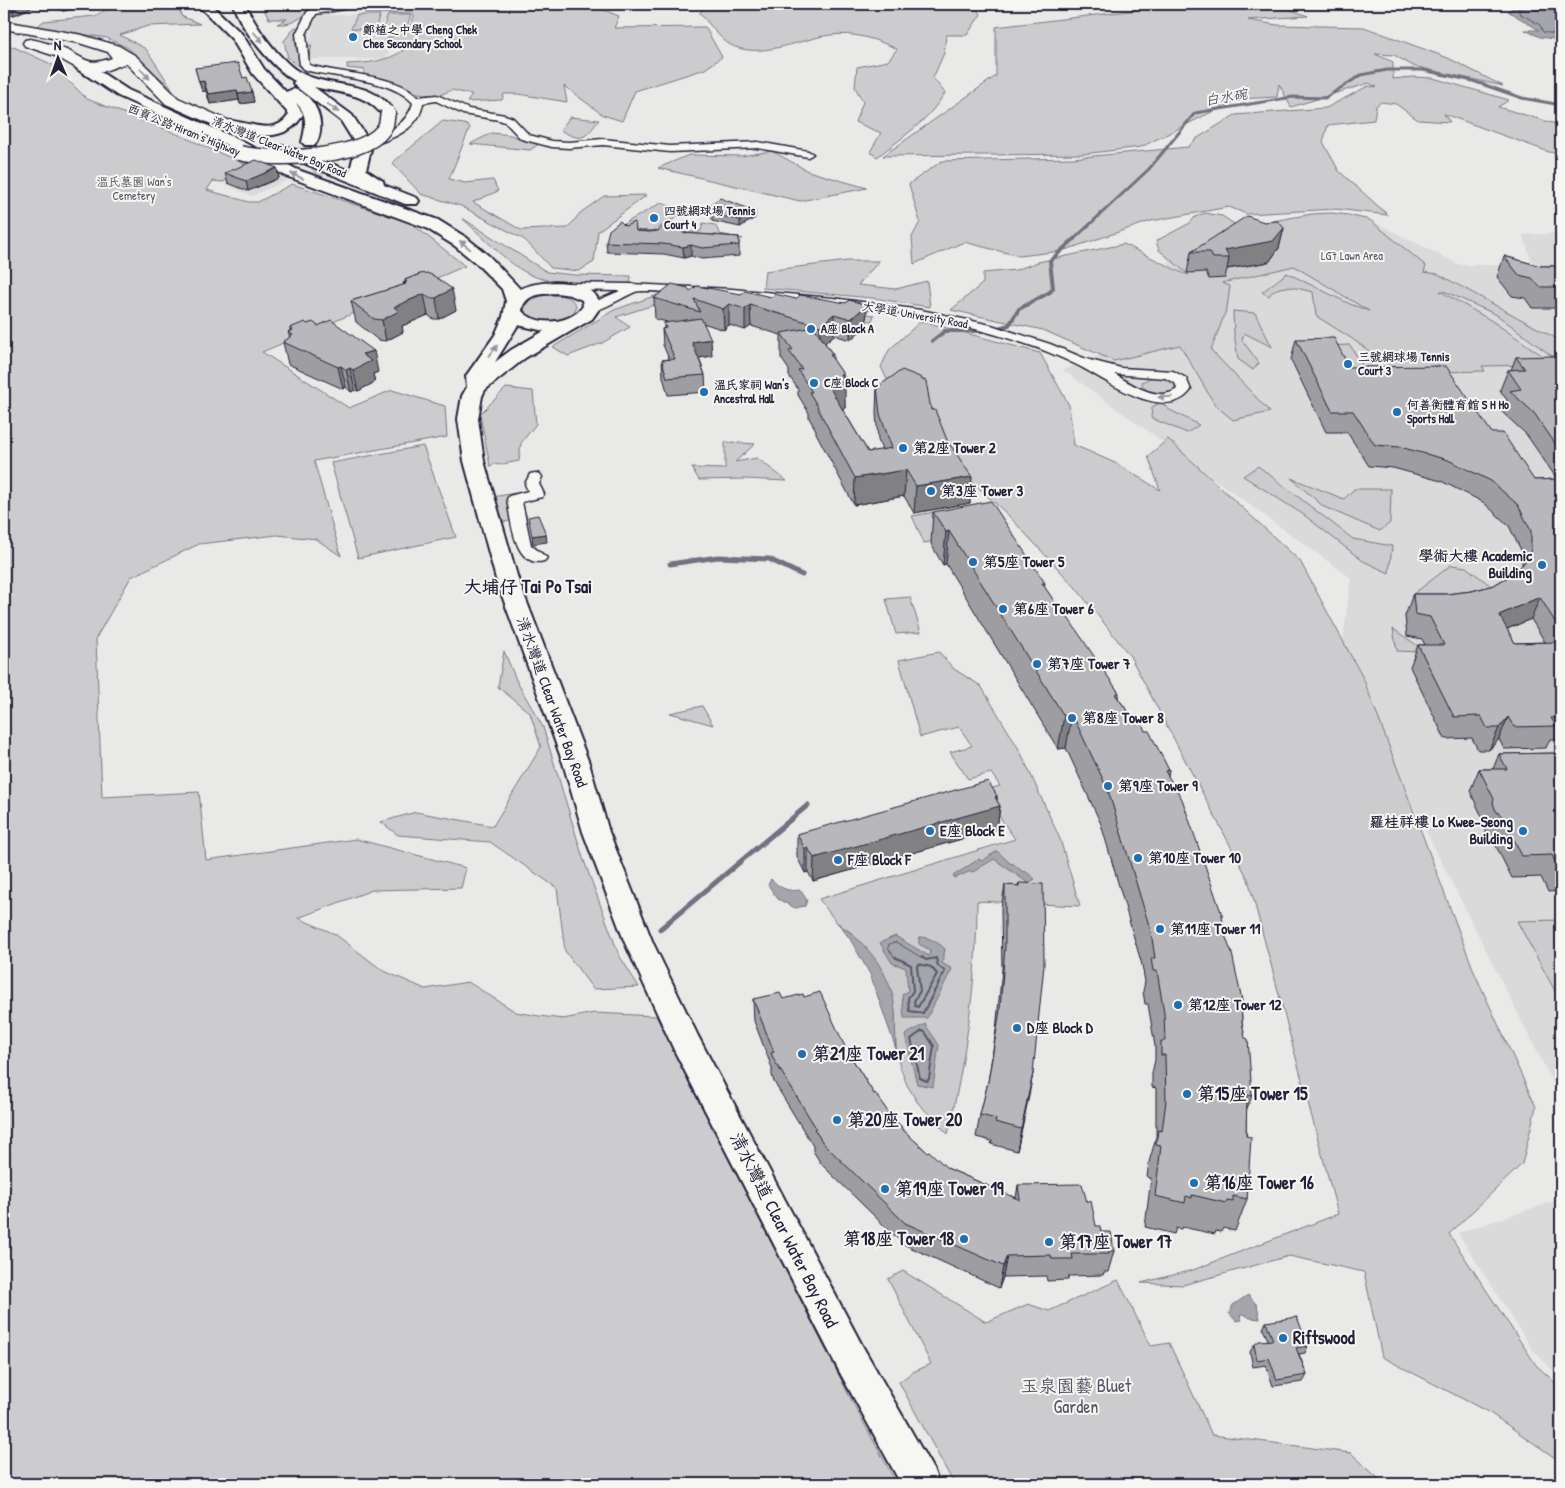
<svg xmlns="http://www.w3.org/2000/svg" width="1565" height="1488" viewBox="0 0 1565 1488" font-family="'Patrick Hand','LXGW WenKai TC',sans-serif">
<style>
.built{fill:#dadada}
.green{fill:#ccccce;stroke:#777784}
.water{fill:#a5a5ac;stroke:#71717f}
.lines{fill:none;stroke-linecap:round;stroke-linejoin:round}
.shore-far1{stroke:#565668;stroke-width:1}
.shore{stroke:#565668;stroke-width:2}
.stream-far2{stroke:#71717f;stroke-width:3}
.stream-far1{stroke:#71717f;stroke-width:4}
.stream{stroke:#71717f;stroke-width:5}
.secondary-tunnel{stroke:#c1c1c5;stroke-width:14;stroke-dasharray:14 8;stroke-linecap:butt}
.street-casing{stroke:#22223b;stroke-width:3}
.secondary-casing{stroke:#22223b;stroke-width:4}
.primary-casing{stroke:#22223b;stroke-width:3}
.street{fill:#f6f6f2;fill-rule:evenodd}
.secondary{fill:#f6f6f2;fill-rule:evenodd}
.primary{fill:#f6f6f2;fill-rule:evenodd}
.secondary-bridge-casing{stroke:#22223b;stroke-width:17;stroke-linecap:butt}
.secondary-bridge{stroke:#f6f6f2;stroke-width:14}
.wall{fill:#9e9ea2;stroke:#22223b;fill-rule:evenodd}
.shaded-wall{fill:#818184;stroke:#22223b}
.building{fill:#b8b8bc;stroke:#22223b}
.oneway{fill:#9797a0}
.poi-dot{fill:#1f6fb2;stroke:#f6f6f2;stroke-width:2}
.labels{text-anchor:middle;stroke-width:4;stroke-linejoin:round;paint-order:stroke}
.far-poi-label{font-size:12px;font-weight:bold;fill:#22223b;stroke:#f6f6f2;text-anchor:start}
.far-street-label{font-size:12px;fill:#22223b;stroke:#f6f6f2}
.far-park-label{font-size:12px;fill:#555567;stroke:#f6f6f2}
.far-water-label{font-size:14px;font-style:italic;fill:#565668;stroke:#f6f6f2}
.poi-label{font-size:15px;font-weight:bold;fill:#22223b;stroke:#f6f6f2;text-anchor:start}
.street-label{font-size:15px;fill:#22223b;stroke:#f6f6f2}
.quarter-label{font-size:18px;font-weight:bold;fill:#22223b;stroke:#f6f6f2}
.near-poi-label{font-size:18px;font-weight:bold;fill:#22223b;stroke:#f6f6f2;text-anchor:start}
.near-street-label{font-size:18px;fill:#22223b;stroke:#f6f6f2}
.near-park-label{font-size:18px;fill:#555567;stroke:#f6f6f2}
</style>
<rect width="100%" height="100%" fill="#e9e9e7"/>
<filter id="ink" filterUnits="userSpaceOnUse"><feTurbulence type="fractalNoise" baseFrequency=".02" numOctaves="2"/><feDisplacementMap in="SourceGraphic" scale="10" xChannelSelector="R" yChannelSelector="G"/><feConvolveMatrix kernelMatrix="1 2 1 2 8 2 1 2 1" color-interpolation-filters="sRGB"/></filter>
<g filter="url(#ink)">
<g class="built">
<polygon points="315,14 328,15 404,14 386,59 306,59"/>
<polygon points="257,165 290,179 252,196 219,181"/>
<polygon points="1205,213 1222,216 1239,227 1312,214 1331,213 1348,215 1370,220 1460,265 1533,265 1523,235 1561,233 1561,1099 1340,661 1351,578 1063,370 1103,354 1169,271 1168,259 1159,250 1156,241 1190,223 1195,217"/>
<polygon points="1561,1199 1561,1379 1532,1349 1458,1233"/>
</g>
<g class="green">
<polygon points="112,4 180,4 181,16 200,24 148,26 120,35 146,49 173,90 128,48 107,38 36,27 44,21 95,16 112,6"/>
<path d="M261,4H364L347,6L336,5L329,10L321,6C303,13 297,26 277,24L287,19H269Z"/>
<path d="M372,4H569L596,7L619,16L614,28L705,27L722,57L705,69L635,91L622,121L603,115L564,86L567,102L518,94H504L502,100L467,102L472,95L452,90L437,96L412,92L363,76L365,70L347,68V64C367,63 388,62 405,49L383,44L388,38L408,30L414,17L413,14L365,13L360,7Z"/>
<path d="M704,4H974L981,14L967,35H946L944,53L933,78L945,93C928,121 903,137 877,157L870,152L881,133L855,122L863,102L855,87L857,67L888,61L897,49C876,39 854,32 830,35C800,39 758,61 729,44C720,39 708,22 700,13Z"/>
<polygon points="1187,4 1274,4 1308,16 1248,20 1277,25 1364,27 1448,58 1503,86 1413,66 1394,55 1375,54 1393,62 1393,79 1413,77 1433,78 1509,100 1498,107 1559,125 1561,127 1561,154 1549,152 1444,114 1450,122 1418,120 1396,104 1381,102 1376,106 1374,120 1328,125 1323,142 1339,171 1388,215 1336,209 1247,214 1229,207 1151,221 1062,251 1019,256 964,242 914,264 912,237 920,222 909,184 942,161 1073,158 1188,147 1196,139 1235,115 1326,108 1368,86 1377,87 1369,83 1291,107 1279,84 1277,97 1238,99 1141,147 1083,154 883,156 996,76 996,27"/>
<polygon points="357,15 380,15 375,29 351,29"/>
<polygon points="388,15 411,15 406,29 383,29"/>
<polygon points="295,27 298,28 295,39 296,49 312,45 309,56 300,56 300,64 302,69 288,58 284,41"/>
<polygon points="4,45 16,48 53,65 87,99 170,131 256,169 222,182 213,181 207,190 249,202 258,202 292,184 411,223 465,266 262,352 349,408 392,390 445,406 447,437 314,461 341,556 316,539 277,535 199,544 131,577 96,638 102,797 199,792 206,860 356,839 466,868 461,888 372,890 298,918 335,934 382,970 425,989 468,982 516,1012 539,1016 563,1019 594,1013 656,1016 854,1405 897,1484 4,1484"/>
<path d="M570,117L599,120C584,140 582,142 560,130Z"/>
<polygon points="443,121 464,124 470,127 449,179 465,183 493,180 498,191 473,202 521,230 568,228 580,213 604,196 647,195 598,231 594,262 579,271 551,268 525,240 461,206 421,194 392,163"/>
<polygon points="492,133 510,135 539,144 530,150 470,144"/>
<polygon points="772,151 808,171 867,188 800,201 658,168 689,155 741,156"/>
<polygon points="661,203 686,212 648,234 622,225"/>
<path d="M1205,213L1222,216L1239,227L1312,214L1331,213L1348,215L1370,220L1426,266L1424,272L1438,274L1561,341V363L1497,315L1446,292L1440,291L1492,321L1546,358L1536,365L1482,366L1485,371L1441,372L1436,365L1422,371L1394,369L1351,338L1316,316L1313,292C1299,289 1279,281 1269,296L1262,292L1287,273L1350,304L1369,311L1294,266L1222,283L1230,286L1227,308L1211,350L1270,412L1233,420L1215,405L1180,345L1114,361L1043,330L951,310L983,283V273L1016,270L1038,262L1124,244L1180,272L1189,275L1159,250L1156,241L1190,223L1195,217Z"/>
<path d="M462,218L547,272L574,275L631,276L630,284C599,283 554,288 527,273C508,264 479,233 462,218Z"/>
<polygon points="703,223 715,225 720,234 743,239 673,234 701,231"/>
<polygon points="848,261 879,261 858,285 896,289 927,281 930,307 872,298 763,288 765,271"/>
<polygon points="660,294 730,298 874,315 872,321 660,303 616,317 630,327 602,343 568,356 553,347 614,310"/>
<path d="M546,295C557,295 570,294 576,305L575,311C563,322 532,327 524,310C527,300 537,297 546,295Z"/>
<polygon points="1233,311 1255,313 1272,347 1244,333 1242,340 1259,363 1253,370 1238,359 1234,334"/>
<polygon points="921,321 1040,353 1069,405 1074,445 1115,463 1160,490 1148,456 1168,439 1300,561 1364,680 1475,974 1536,1107 1522,1164 1449,1234 1536,1365 1561,1388 1561,1462 1490,1413 1382,1357 1364,1272 1289,1256 1183,1285 1141,1283 1193,1270 1338,1214 1248,879 1130,656 1076,588 1008,515 956,467 949,457 931,405 920,399 892,389 881,367 889,350"/>
<polygon points="1350,345 1373,383 1345,384 1322,346"/>
<path d="M1152,377C1162,377 1172,377 1177,387L1175,390C1166,397 1144,396 1142,382Z"/>
<polygon points="506,388 533,391 536,424 521,443 519,461 498,465 496,464 490,466 480,414"/>
<polygon points="1161,402 1168,409 1199,425 1187,433 1151,418 1152,407"/>
<polygon points="725,442 755,444 735,462 757,458 787,481 745,479 699,480 692,468 725,469"/>
<polygon points="423,446 456,537 358,558 331,463"/>
<polygon points="1258,466 1353,539 1392,546 1389,573 1363,561 1304,515 1243,476"/>
<polygon points="1291,478 1344,499 1354,489 1391,489 1390,523 1380,531 1324,507"/>
<polygon points="515,493 527,517 504,522 493,497"/>
<polygon points="980,504 996,530 924,543 912,516"/>
<polygon points="1451,565 1466,567 1491,586 1418,605 1411,596"/>
<polygon points="910,597 921,632 896,634 886,599"/>
<polygon points="1393,629 1418,646 1420,652 1397,651"/>
<polygon points="504,651 517,682 543,727 583,858 619,955 639,987 593,989 565,951 557,888 490,842 398,835 381,822 416,812 493,826 541,747 530,713 498,687"/>
<path d="M939,652L954,669L981,686L1020,751L1060,839L1080,906L977,901C977,980 966,1056 948,1134L918,1103L907,1085L900,1067L896,1049L895,1013L853,934L837,923L819,899L1015,839L982,791L1000,786L991,773L968,779L950,752L972,746L959,727L920,737L899,660Z"/>
<polygon points="702,706 713,725 670,713"/>
<polygon points="1561,920 1561,1002 1517,921"/>
<polygon points="903,1271 986,1322 1028,1304 1049,1311 1118,1280 1151,1346 1169,1343 1212,1435 1351,1453 1384,1484 954,1484 899,1382 913,1372 931,1364 888,1279"/>
</g>
<g class="water">
<polygon points="1512,4 1561,4 1561,40 1540,37 1525,30 1539,30 1508,11 1515,7"/>
<polygon points="997,851 1011,864 1012,863 1023,872 1025,871 1035,879 1028,883 994,859 973,872 971,871 955,878 953,876 979,859 982,861"/>
<path d="M771,879C780,888 787,892 800,890L807,900L805,906L795,908L778,899L768,885Z"/>
<path d="M838,923C868,945 891,972 895,1010C896,1023 895,1036 896,1049L870,974L850,939Z"/>
<path d="M895,936L929,956L930,950L919,944V937C926,936 940,943 945,949L942,963L952,969L927,1018H904L902,995L908,991L906,968L892,963L880,943Z"/>
<polygon points="925,1024 939,1045 933,1087 917,1084 905,1035"/>
<polygon points="1248,1295 1257,1305 1260,1319 1250,1318 1244,1314 1240,1315 1242,1320 1236,1321 1229,1313 1233,1305"/>
</g>
<g class="lines">
<g class="shore-far1">
<polyline points="1519,4 1519,13 1540,25 1543,32 1561,35"/>
<polyline points="896,959 888,948 889,944 896,942 924,959"/>
<polyline points="933,959 936,959"/>
</g>
<g class="shore">
<polyline points="895,957 911,965 913,991 908,998 909,1011 923,1013 945,971 938,966 936,958 926,960 922,957"/>
<polygon points="919,964 931,967 937,974 918,1007 915,1006 914,1001 920,991 917,966"/>
<polygon points="922,1031 925,1032 934,1046 929,1079 927,1081 920,1078 911,1039"/>
</g>
<polyline class="stream-far2" points="1073,240 1149,169 1195,113 1293,97 1325,98 1361,75 1387,70 1423,70 1473,81 1522,98 1561,105"/>
<polyline class="stream-far1" points="932,341 945,331 988,331 1009,325 1019,309 1050,292 1053,288 1050,261 1074,239"/>
<g class="stream">
<polyline points="670,564 718,557 769,559 802,575"/>
<polyline points="660,929 808,805"/>
</g>
<path class="secondary-tunnel" d="M310,142C309,159 318,169 331,179"/>
<g class="street-casing">
<g id="street">
<path d="M342,4H360L355,7L316,14L306,34L309,65C337,74 399,74 418,97L437,95L469,109L505,115L513,118L529,135L552,141L569,142L603,139L670,146L758,142L808,151L813,154L808,157L758,148L670,152L603,145L569,148L552,147L521,139L505,122L499,120L463,114L436,101L423,103C420,126 399,136 379,143C373,145 367,149 360,147L359,145L360,143C382,135 406,128 413,103C392,79 338,78 309,71L303,69L300,65L296,34L307,12L312,9Z"/>
<path d="M562,283L630,284L732,289L833,298L921,310L991,325L1050,344L1086,359L1121,368L1173,371L1186,378L1191,390C1166,425 1105,379 1079,366C1061,357 1042,349 1023,343C918,308 798,299 688,294C678,293 642,289 635,292C621,298 607,308 591,312L587,311L585,308L587,305L620,291L558,290L556,287ZM1114,374L1165,378L1175,383L1177,389C1159,403 1131,384 1114,374Z"/>
<path d="M535,473L540,474L542,477L539,484L544,494L542,497L522,502L531,545L547,558L544,561C514,569 511,519 507,499L509,496L528,491L525,484L530,474Z"/>
</g>
</g>
<g class="secondary-casing">
<g id="secondary">
<path d="M197,4H210L242,34L264,69L286,92L293,89C316,94 328,126 315,145H305L302,142C306,127 308,114 296,103L303,114C287,146 247,135 219,127L217,124L219,121C240,116 274,141 289,114L253,74L232,39Z"/>
<path d="M233,4H245C255,26 281,63 303,74C336,90 372,78 395,113L393,116H383C367,93 339,93 314,87L352,115L372,145L366,170L383,181L384,185L417,198L419,201L417,204H405L276,152L273,149L276,146H286L350,171L356,145L341,121L295,86L293,83L295,81C272,68 240,28 233,4Z"/>
<path d="M82,62L87,63L128,90L231,136L298,170L438,220L467,238L489,256L520,289C541,279 594,277 601,306L592,319L525,358L485,390L482,396L478,419L484,461L518,579L589,763L609,832L653,943L698,1036L863,1347L934,1471L939,1484H901L839,1371L674,1050L625,943L583,832L563,763L496,579L464,461L458,419L462,396L467,387L466,376L495,335L503,317L506,301L502,289L477,264L455,246L426,228L286,176L221,142L118,96L77,69L75,66ZM557,293L570,295L582,300L583,306C571,324 537,327 522,311C524,293 543,294 557,293ZM518,325L544,331L511,350L495,362Z"/>
</g>
</g>
<g class="primary-casing">
<path id="primary" d="M4,21L82,35L119,46L136,56L178,98L230,121L232,124L230,127H218L166,104L126,63L102,72L82,71L55,56L25,46L23,43L25,40L30,39C41,41 53,45 64,49C86,58 86,67 112,58L108,52L79,43L4,29Z"/>
</g>
<use href="#street" class="street"/>
<use href="#secondary" class="secondary"/>
<use href="#primary" class="primary"/>
<g class="secondary-bridge-casing">
<path id="secondary-bridge" d="M240,153C271,161 371,160 386,125C387,121 387,116 388,113"/>
</g>
<use href="#secondary-bridge" class="secondary-bridge"/>
</g>
<g class="wall">
<polygon points="4,4 40,4 14,15 4,13"/>
<polygon points="49,4 82,4 82,7 63,11"/>
<polygon points="195,68 243,78 252,92 254,102 240,104 239,100 210,104 206,91 202,91"/>
<polygon points="277,168 279,178 248,191 228,183 225,173"/>
<polygon points="712,203 755,211 755,218 740,227 712,221"/>
<polygon points="1264,222 1284,228 1279,248 1269,262 1227,269 1225,278 1209,279 1206,272 1187,273 1191,252"/>
<polygon points="625,226 636,231 658,231 671,228 683,233 739,237 739,256 702,259 691,256 684,258 664,254 607,252 606,242"/>
<polygon points="1504,256 1540,266 1561,266 1561,313 1557,308 1532,308 1525,298 1512,296 1497,277"/>
<polygon points="420,274 456,310 439,319 433,319 428,315 402,326 403,332 386,341 378,340 356,322 351,301 404,285 403,283 405,282 405,280"/>
<polygon points="690,291 741,294 867,305 866,326 850,340 834,335 825,343 833,355 833,360 843,374 845,408 842,408 868,452 882,450 878,440 876,413 877,387 922,379 931,410 970,503 914,513 904,496 854,505 816,433 816,430 809,418 809,413 798,395 798,389 789,376 789,370 781,358 781,335 751,326 745,330 729,325 724,330 703,323 712,356 699,358 705,375 706,392 668,395 663,377 662,360 669,359 663,345 662,329 664,328 664,323 667,322 655,319 654,298"/>
<polygon points="290,328 378,372 373,374 375,382 358,391 355,390 351,392 346,387 343,389 288,364 283,342 290,338 288,332 290,331"/>
<path d="M1296,339L1349,367L1492,433L1534,480L1557,479L1526,434L1502,412L1507,400L1500,390L1508,370H1511L1516,357L1561,366V739H1550L1546,748L1504,749L1499,739L1489,750H1478L1472,738L1445,739L1410,667L1418,645H1425L1422,639L1407,636L1405,616L1413,594H1446L1472,591L1494,585L1513,574L1522,565V552L1509,526L1483,502L1441,481L1393,468L1369,466L1347,432H1326L1291,360ZM1531,619L1545,642L1515,643L1507,629Z"/>
<polygon points="933,512 1045,583 1044,587 1119,693 1118,698 1136,723 1145,731 1169,770 1168,776 1224,932 1242,1001 1241,1005 1242,1022 1252,1096 1246,1111 1247,1199 1235,1231 1223,1228 1221,1232 1216,1231 1215,1234 1182,1227 1181,1229 1176,1228 1174,1234 1145,1227 1151,1178 1147,1177 1149,1162 1156,1138 1156,1088 1152,1087 1152,1073 1155,1060 1155,1046 1148,1004 1145,1004 1143,991 1145,982 1142,965 1101,824 1066,748 1058,749 946,564 943,565 931,544"/>
<polygon points="1561,753 1561,891 1548,892 1541,877 1512,878 1493,840 1486,833 1483,825 1484,821 1470,791 1479,769 1493,769 1499,754"/>
<polygon points="997,796 997,801 1000,806 997,829 813,881 808,872 805,873 797,857 797,834"/>
<polygon points="1019,883 1033,1073 1017,1151 991,1144 992,1141 976,1137 980,1115 988,1082 996,1030 1002,969 1001,908 1005,885 1018,886"/>
<polygon points="804,997 846,1049 874,1094 890,1115 902,1129 927,1152 947,1168 1016,1198 1018,1185 1087,1202 1096,1226 1101,1232 1114,1251 1108,1272 1104,1272 1103,1275 1069,1276 1068,1280 1047,1281 1046,1276 1003,1277 999,1288 903,1244 822,1165 813,1151 813,1146 774,1082 772,1075 772,1068 754,1021 753,999 783,999"/>
<polygon points="1266,1322 1308,1346 1305,1353 1299,1354 1307,1375 1303,1382 1273,1386 1266,1365 1253,1367 1250,1352 1254,1345 1268,1340 1263,1329"/>
</g>
<g class="shaded-wall">
<polygon points="24,4 40,4 14,15 12,9"/>
<polygon points="67,4 82,4 82,7 63,11 61,5"/>
<polygon points="204,81 206,91 202,91 199,82"/>
<polygon points="237,90 239,100 210,104 208,94"/>
<polygon points="252,92 254,102 240,104 238,94"/>
<polygon points="277,168 279,178 248,191 246,181"/>
<polygon points="755,211 755,218 740,227 740,220"/>
<polygon points="1284,228 1279,248 1269,262 1227,269 1229,258 1225,250"/>
<polygon points="691,245 691,256 684,258 683,247"/>
<polygon points="452,289 456,310 439,319 436,298"/>
<polygon points="424,294 428,315 402,326 403,332 386,341 382,320 394,307"/>
<polygon points="729,304 729,325 724,330 723,309"/>
<polygon points="750,305 751,326 745,330 745,309"/>
<polygon points="867,305 866,326 850,340 851,319"/>
<polygon points="834,314 834,335 820,347 820,326"/>
<polygon points="711,339 712,356 693,359 692,342"/>
<polygon points="374,351 378,372 373,374 375,382 358,391 353,370 362,354"/>
<polygon points="341,366 346,387 343,389 338,367"/>
<polygon points="350,368 355,390 351,392 346,370"/>
<polygon points="840,374 843,374 843,383 845,382 845,408 828,411 828,385"/>
<polygon points="906,470 904,496 854,505 855,478"/>
<polygon points="972,477 970,503 914,513 916,486"/>
<polygon points="949,531 946,564 943,565 946,532"/>
<polygon points="546,534 547,542 533,544 532,536"/>
<polygon points="1540,597 1531,619 1490,636 1499,615"/>
<polygon points="1072,714 1066,748 1058,749 1064,716"/>
<polygon points="1508,717 1499,739 1489,750 1499,728"/>
<polygon points="997,796 996,807 1000,806 997,829 813,881 814,858"/>
<polygon points="808,848 808,872 805,873 805,849"/>
<polygon points="1033,1073 1029,1096 1017,1151 1021,1129"/>
<polygon points="1007,1256 1003,1277 999,1288 1003,1266"/>
</g>
<g class="building">
<polygon points="4,4 24,4 12,9 4,7"/>
<polygon points="238,63 243,78 247,77 252,92 238,94 237,90 208,94 204,81 199,82 195,68"/>
<polygon points="256,160 277,168 246,181 225,173"/>
<polygon points="720,198 755,211 740,220 712,214 712,203"/>
<polygon points="1247,216 1264,222 1278,221 1284,228 1273,241 1225,250 1229,258 1213,258 1210,252 1191,252"/>
<polygon points="620,221 625,226 635,222 636,231 649,232 658,231 666,224 671,228 681,225 683,233 739,237 739,245 702,248 691,245 683,247 663,244 606,242 609,230"/>
<polygon points="1504,256 1540,266 1561,266 1561,287 1540,287 1532,278 1519,275"/>
<polygon points="427,273 434,276 452,289 436,298 429,298 424,294 394,307 399,311 382,320 374,319 351,301 406,284 403,283 407,282 405,280 420,274"/>
<polygon points="672,284 688,288 690,291 697,286 741,294 745,291 771,297 775,294 796,299 800,295 846,303 849,300 867,305 851,319 834,314 820,326 750,305 745,309 729,304 723,309 694,299 700,312 654,298"/>
<polygon points="701,318 711,339 692,342 705,375 667,378 662,360 675,359 662,329 666,328 664,323"/>
<polygon points="331,320 374,351 362,354 371,361 353,370 350,368 346,370 341,366 338,367 283,342 293,335 288,332 293,330 290,328 305,322 307,324 313,322 318,326"/>
<polygon points="814,327 833,355 830,355 843,374 840,374 845,382 828,385 868,452 892,448 880,414 877,387 902,370 922,378 921,379 926,381 931,410 935,410 947,440 972,477 916,486 906,470 855,478 817,407 818,407 809,392 812,392 798,370 802,369 789,351 793,350 781,333"/>
<polygon points="1334,338 1349,367 1446,366 1492,433 1503,433 1534,480 1561,479 1561,632 1540,597 1499,615 1515,643 1561,642 1561,717 1551,718 1556,726 1514,727 1508,717 1499,728 1487,728 1481,716 1454,717 1418,645 1444,645 1430,617 1415,614 1413,594 1446,594 1472,591 1494,585 1513,574 1524,563 1531,550 1531,531 1518,505 1491,481 1448,460 1400,447 1375,445 1353,411 1332,411 1296,339"/>
<polygon points="1553,356 1561,366 1561,452 1534,413 1510,391 1521,389 1508,370 1525,369 1516,357"/>
<polygon points="991,501 1045,583 1042,583 1058,607 1060,606 1119,693 1115,694 1136,723 1141,722 1145,731 1149,731 1169,770 1165,771 1182,799 1222,915 1224,932 1230,949 1231,949 1242,1001 1241,1001 1242,1022 1245,1038 1248,1039 1252,1096 1247,1095 1246,1136 1251,1137 1247,1199 1233,1196 1233,1201 1227,1200 1226,1203 1192,1195 1192,1198 1186,1196 1185,1203 1155,1196 1161,1146 1156,1145 1158,1130 1162,1131 1166,1101 1165,1055 1161,1055 1161,1041 1165,1041 1164,1013 1157,971 1153,971 1151,958 1155,958 1151,932 1108,790 1072,714 1064,716 949,531 946,532 933,512"/>
<polygon points="538,515 546,534 532,536 528,517"/>
<polygon points="1561,753 1561,870 1559,870 1552,855 1522,856 1504,818 1496,811 1493,803 1494,799 1479,769 1507,769 1499,754"/>
<polygon points="988,781 997,796 995,797 1000,806 814,858 808,848 805,849 797,834"/>
<polygon points="1019,883 1043,884 1044,965 1033,1073 1021,1129 995,1122 996,1119 980,1115 988,1082 1000,1010 1005,946 1005,885 1019,886"/>
<polygon points="820,992 846,1049 874,1094 875,1093 890,1115 902,1127 901,1128 927,1152 929,1151 947,1168 1020,1200 1018,1185 1082,1184 1087,1202 1091,1201 1096,1226 1100,1226 1101,1232 1111,1232 1114,1251 1109,1251 1109,1254 1072,1254 1073,1259 1052,1259 1051,1255 1007,1256 1003,1266 905,1223 823,1143 814,1129 816,1128 774,1060 771,1053 774,1052 753,999 780,993 783,999 803,994 804,997"/>
<polygon points="1297,1317 1308,1346 1296,1348 1307,1375 1277,1380 1269,1358 1257,1360 1254,1345 1259,1341 1273,1340 1266,1322"/>
</g>
<defs><path id="oneway-solid" d="M-6-.8H1V-3.2L6.5 0L1 3.2V.8H-6Z" transform="scale(1.25)"/></defs>
<g class="oneway">
<use href="#oneway-solid" transform="translate(258 37) rotate(48)"/>
<use href="#oneway-solid" transform="translate(145 74) rotate(46)"/>
<use href="#oneway-solid" transform="translate(333 108) rotate(37)"/>
<use href="#oneway-solid" transform="translate(297 176) rotate(-156)"/>
<use href="#oneway-solid" transform="translate(465 245) rotate(-141)"/>
<use href="#oneway-solid" transform="translate(493 351) rotate(-53)"/>
<use href="#oneway-solid" transform="translate(1165 397) rotate(178)"/>
</g>
</g>
<g class="poi-dot">
<circle cx="353" cy="37" r="5"/>
<circle cx="654" cy="218" r="5"/>
<circle cx="811" cy="329" r="5"/>
<circle cx="1348" cy="364" r="5"/>
<circle cx="814" cy="383" r="5"/>
<circle cx="704" cy="392" r="5"/>
<circle cx="1397" cy="412" r="5"/>
<circle cx="903" cy="448" r="5"/>
<circle cx="931" cy="491" r="5"/>
<circle cx="973" cy="562" r="5"/>
<circle cx="1542" cy="565" r="5"/>
<circle cx="1003" cy="609" r="5"/>
<circle cx="1037" cy="664" r="5"/>
<circle cx="1072" cy="718" r="5"/>
<circle cx="1108" cy="786" r="5"/>
<circle cx="930" cy="831" r="5"/>
<circle cx="1523" cy="831" r="5"/>
<circle cx="1138" cy="858" r="5"/>
<circle cx="838" cy="860" r="5"/>
<circle cx="1160" cy="929" r="5"/>
<circle cx="1178" cy="1005" r="5"/>
<circle cx="1017" cy="1028" r="5"/>
<circle cx="802" cy="1054" r="5"/>
<circle cx="1187" cy="1094" r="5"/>
<circle cx="837" cy="1120" r="5"/>
<circle cx="1194" cy="1183" r="5"/>
<circle cx="885" cy="1189" r="5"/>
<circle cx="964" cy="1239" r="5"/>
<circle cx="1049" cy="1242" r="5"/>
<circle cx="1283" cy="1338" r="5"/>
</g>
<g class="labels">
<g class="far-poi-label">
<text x="363" y="34">鄭植之中學 Cheng Chek<tspan x="363" dy="14">Chee Secondary School</tspan></text>
<text x="664" y="215">四號網球場 Tennis<tspan x="664" dy="14">Court 4</tspan></text>
<text x="821" y="333">A座 Block A</text>
<text x="1358" y="361">三號網球場 Tennis<tspan x="1358" dy="14">Court 3</tspan></text>
<text x="824" y="387">C座 Block C</text>
<text x="714" y="389">溫氏家祠 Wan's<tspan x="714" dy="14">Ancestral Hall</tspan></text>
<text x="1407" y="409">何善衡體育館 S H Ho<tspan x="1407" dy="14">Sports Hall</tspan></text>
</g>
<g class="far-street-label">
<text transform="translate(184 130) rotate(22)" y="4">西貢公路 Hiram's Highway</text>
<text transform="translate(279 147) rotate(22)" y="4">清水灣道 Clear Water Bay Road</text>
<text transform="translate(915 315) rotate(10)" y="4">大學道 University Road</text>
</g>
<g class="far-park-label">
<text x="134" y="186">溫氏墓園 Wan's<tspan x="134" dy="14">Cemetery</tspan></text>
<text x="1352" y="260">LG7 Lawn Area</text>
</g>
<g class="far-water-label">
<text transform="translate(1226 97) rotate(-9)" y="5">白水碗</text>
</g>
<g class="poi-label">
<text x="913" y="453">第2座 Tower 2</text>
<text x="941" y="496">第3座 Tower 3</text>
<text x="1532" y="561" text-anchor="end">學術大樓 Academic<tspan x="1532" dy="17">Building</tspan></text>
<text x="983" y="567">第5座 Tower 5</text>
<text x="1013" y="614">第6座 Tower 6</text>
<text x="1047" y="669">第7座 Tower 7</text>
<text x="1082" y="723">第8座 Tower 8</text>
<text x="1118" y="791">第9座 Tower 9</text>
<text x="1513" y="827" text-anchor="end">羅桂祥樓 Lo Kwee-Seong<tspan x="1513" dy="17">Building</tspan></text>
<text x="940" y="836">E座 Block E</text>
<text x="1148" y="863">第10座 Tower 10</text>
<text x="848" y="865">F座 Block F</text>
<text x="1170" y="934">第11座 Tower 11</text>
<text x="1188" y="1010">第12座 Tower 12</text>
<text x="1027" y="1033">D座 Block D</text>
</g>
<g class="street-label">
<text transform="translate(552 702) rotate(70)" y="5">清水灣道 Clear Water Bay Road</text>
</g>
<g class="quarter-label">
<text x="528" y="593">大埔仔 Tai Po Tsai</text>
</g>
<g class="near-poi-label">
<text x="812" y="1060">第21座 Tower 21</text>
<text x="1197" y="1100">第15座 Tower 15</text>
<text x="847" y="1126">第20座 Tower 20</text>
<text x="1204" y="1189">第16座 Tower 16</text>
<text x="895" y="1195">第19座 Tower 19</text>
<text x="954" y="1245" text-anchor="end">第18座 Tower 18</text>
<text x="1059" y="1248">第17座 Tower 17</text>
<text x="1293" y="1344">Riftswood</text>
</g>
<g class="near-street-label">
<text transform="translate(784 1230) rotate(63)" y="6">清水灣道 Clear Water Bay Road</text>
</g>
<g class="near-park-label">
<text x="1076" y="1392">玉泉園藝 Bluet<tspan x="1076" dy="21">Garden</tspan></text>
</g>
</g>
<rect width="1565" height="1488" fill="none" stroke="#f6f6f2" stroke-width="20"/>
<rect x="10" y="10" width="1545" height="1468" fill="none" stroke="#22223b" stroke-width="2" filter="url(#ink)"/>
<g transform="translate(58 58) rotate(358)" stroke="#f6f6f2" stroke-width="4" paint-order="stroke">
<path d="M0-4L9 19L0 12L-9 19Z" fill="#22223b"/>
<text y="-8" font-size="14" font-weight="bold" text-anchor="middle" fill="#22223b">N</text>
</g>
</svg>
